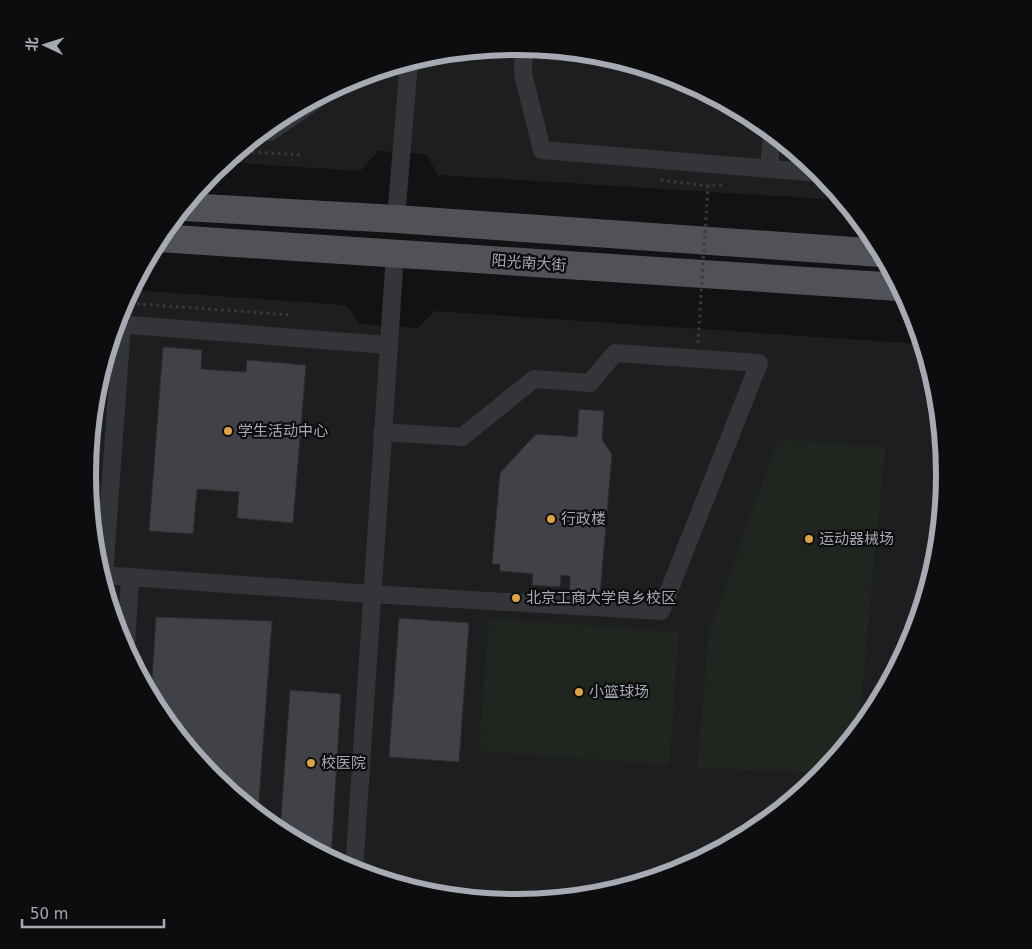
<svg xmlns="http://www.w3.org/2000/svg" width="1032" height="949" viewBox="0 0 1032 949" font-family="'DejaVu Sans','Noto Sans SC',sans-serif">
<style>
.built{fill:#1e1e21}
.green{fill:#1f2620}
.building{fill:#414247;stroke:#2c2d2f}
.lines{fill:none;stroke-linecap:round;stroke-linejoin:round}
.path{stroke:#3a3b3f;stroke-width:3;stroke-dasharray:2.5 4;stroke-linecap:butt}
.street{stroke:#343538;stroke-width:18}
.primary{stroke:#505257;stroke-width:28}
.path-bridge{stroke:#3a3b3f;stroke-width:3;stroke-dasharray:2.5 4;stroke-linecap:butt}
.poi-dot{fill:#dfa43f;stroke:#0d0d0f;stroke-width:2}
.labels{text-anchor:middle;stroke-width:4.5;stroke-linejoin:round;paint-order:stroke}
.street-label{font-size:15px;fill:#a5aab3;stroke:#0d0d0f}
.poi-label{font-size:15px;fill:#a5aab3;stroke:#0d0d0f;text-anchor:start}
.rim{fill:none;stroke:#a5aab3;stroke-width:6}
</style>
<rect width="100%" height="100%" fill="#121214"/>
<g class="built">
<polygon points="516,46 600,55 680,79 754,119 819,172 842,200 438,175 426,154 379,151 360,171 225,162 278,118 352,79 433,54"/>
<polygon points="131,290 346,305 360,324 418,328 435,311 922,344 936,391 944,475 936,558 912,639 872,713 819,778 754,831 680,870 599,895 516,903 432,894 352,870 278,830 213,777 160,712 120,638 96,558 88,474 96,391 120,310"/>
</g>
<g class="green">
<polygon points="778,439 885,447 858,729 822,773 697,768 709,632"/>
<polygon points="489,618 679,632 669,765 479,751"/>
</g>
<g class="building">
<polygon points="553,50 600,55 608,57 607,63 552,60"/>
<polygon points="163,347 202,350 201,369 246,372 247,360 306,365 293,523 237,518 239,492 197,489 193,534 149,531"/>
<polygon points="579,409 604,411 602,440 612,454 600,594 593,594 593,599 569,597 570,576 561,575 560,587 532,585 533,574 500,571 500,564 492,564 500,473 536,434 577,437"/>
<polygon points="156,617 272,621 258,814 213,777 160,712 151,695"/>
<polygon points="399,618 469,623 459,762 389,757"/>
<polygon points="290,690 341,694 331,859 280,832"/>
</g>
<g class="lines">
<g class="path">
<polyline points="239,151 301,155"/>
<polyline points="661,180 708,186 725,185"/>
<polyline points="124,303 293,315"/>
</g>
<g class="street">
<polyline points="524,47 523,74 542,150 820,173"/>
<polyline points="262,132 270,132 329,91"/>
<polyline points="769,169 772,133"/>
<polyline points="396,219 409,62"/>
<polyline points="116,324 388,345"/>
<polyline points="101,575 371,594 661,611 759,363 615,353 590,383 534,379 462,437 382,432"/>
<polyline points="104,575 122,325"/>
<polyline points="126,648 130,577"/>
<polyline points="354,871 395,254"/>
</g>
<g class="primary">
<polyline points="184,207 396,219 881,253"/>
<polyline points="159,238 899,287"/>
</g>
<polyline class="path-bridge" points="698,343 708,186"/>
</g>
<g class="poi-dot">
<circle cx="228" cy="431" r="5"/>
<circle cx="551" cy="519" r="5"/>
<circle cx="809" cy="539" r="5"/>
<circle cx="516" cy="598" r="5"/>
<circle cx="579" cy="692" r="5"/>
<circle cx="311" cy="763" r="5"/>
</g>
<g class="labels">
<g class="street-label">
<text transform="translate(529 263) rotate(4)" y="5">阳光南大街</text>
</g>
<g class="poi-label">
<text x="238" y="436">学生活动中心</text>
<text x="561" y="524">行政楼</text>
<text x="819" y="544">运动器械场</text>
<text x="526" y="603">北京工商大学良乡校区</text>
<text x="589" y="697">小篮球场</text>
<text x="321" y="768">校医院</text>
</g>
</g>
<path d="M0 0H1032V949H0ZM515 55H517A419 419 0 0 1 936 474V475A419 419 0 0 1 517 894H515A419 419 0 0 1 96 475V474A419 419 0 0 1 515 55Z" fill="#0d0d0f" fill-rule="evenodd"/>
<path class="rim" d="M515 55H517A419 419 0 0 1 936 474V475A419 419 0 0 1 517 894H515A419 419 0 0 1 96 475V474A419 419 0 0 1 515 55Z"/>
<g transform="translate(45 45) rotate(274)" stroke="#0d0d0f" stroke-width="4" paint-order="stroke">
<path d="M0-4L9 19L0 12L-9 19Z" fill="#a5aab3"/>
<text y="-8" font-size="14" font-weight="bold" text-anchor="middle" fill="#a5aab3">北</text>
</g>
<path d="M22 919v8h142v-8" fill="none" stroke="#a5aab3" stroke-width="2.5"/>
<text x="30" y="919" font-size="15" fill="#a5aab3" stroke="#0d0d0f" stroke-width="4" paint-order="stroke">50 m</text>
</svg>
